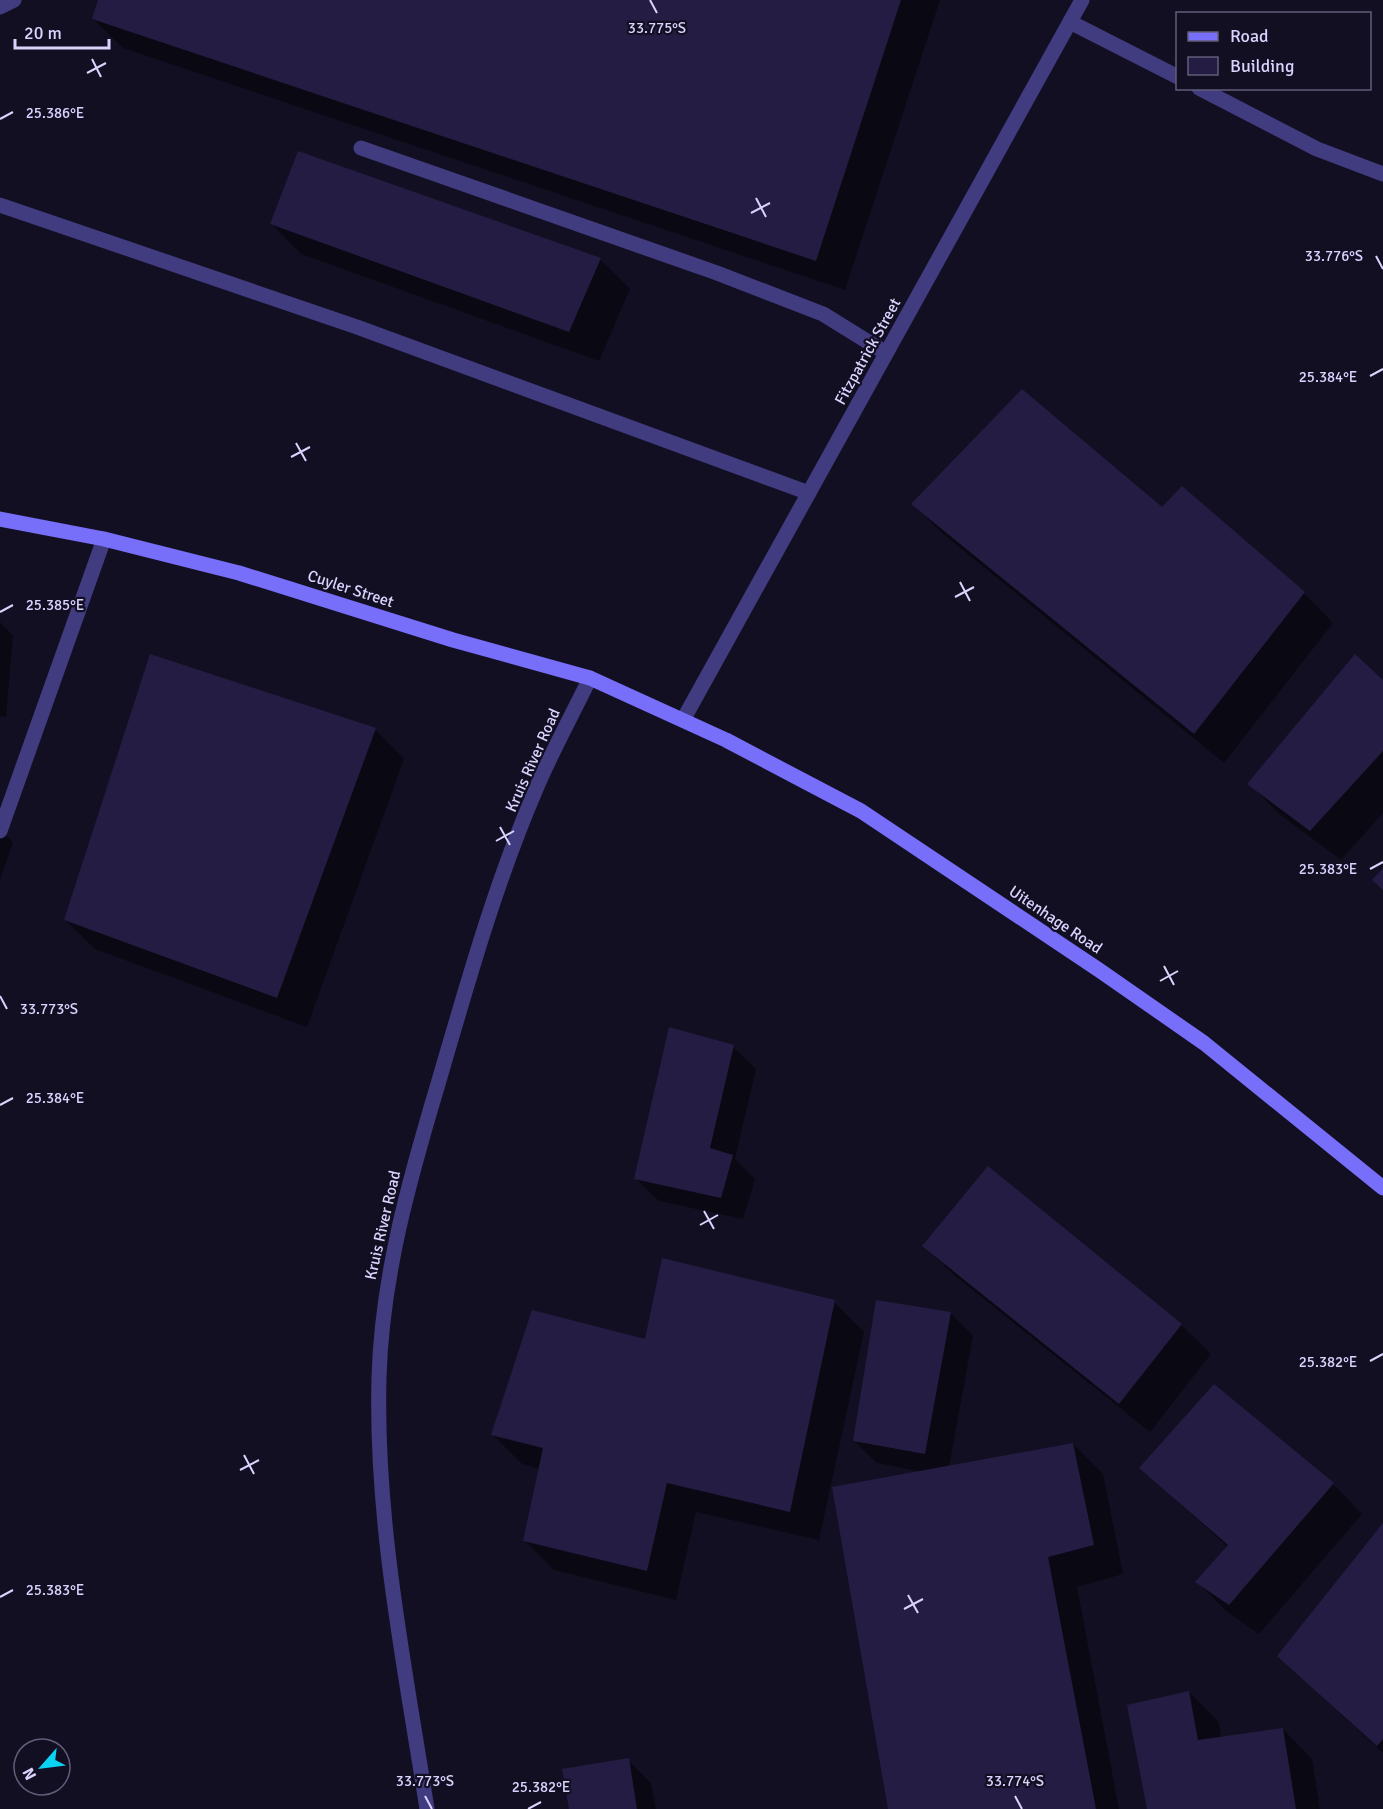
<svg xmlns="http://www.w3.org/2000/svg" width="1383" height="1809" viewBox="0 0 1383 1809" font-family="Signika,sans-serif">
<style>
.shadow{fill:#0007}
.building{fill:#251c43}
.lines{fill:none;stroke-linecap:round;stroke-linejoin:round}
.lane{stroke:#413c80;stroke-width:15}
.secondary{stroke:#776ef9;stroke-width:15}
.ticks{fill:none;stroke:#d9d3fd;stroke-width:2}
.labels{text-anchor:middle;stroke-width:4.5;stroke-linejoin:round;paint-order:stroke}
.street-label{font-size:16px;fill:#d9d3fd;stroke:#130f23}
.ticks-label{font-size:15px;text-anchor:middle;fill:#d9d3fd;stroke:#130f23;stroke-width:4.5;stroke-linejoin:round;paint-order:stroke}
</style>
<rect width="100%" height="100%" fill="#130f23"/>
<g class="shadow">
<polygon points="100,0 940,0 845,290 123,48 93,19"/>
<polygon points="272,224 600,259 630,289 599,361 301,254"/>
<polygon points="913,504 1162,509 1304,593 1333,623 1224,763 942,533"/>
<polygon points="0,622 13,636 6,717 0,716"/>
<polygon points="1383,682 1383,813 1341,860 1278,813 1249,783"/>
<polygon points="375,729 404,759 307,1027 95,949 65,920"/>
<polygon points="0,829 13,842 0,880"/>
<polygon points="733,1047 756,1069 735,1159 755,1179 743,1219 659,1201 636,1179"/>
<polygon points="924,1246 1181,1325 1211,1354 1150,1432 954,1275"/>
<polygon points="834,1302 864,1332 819,1540 696,1512 676,1600 554,1570 524,1540 540,1469 522,1464 493,1435 646,1341"/>
<polygon points="951,1313 973,1336 949,1467 1073,1444 1103,1474 1123,1574 1077,1587 1119,1809 889,1809 922,1472 877,1463 854,1441"/>
<polygon points="1141,1468 1333,1484 1362,1514 1259,1634 1227,1612 1197,1582 1228,1547"/>
<polygon points="1383,1525 1383,1753 1279,1656"/>
<polygon points="1189,1692 1219,1722 1221,1738 1283,1729 1312,1759 1320,1809 1148,1809"/>
<polygon points="628,1760 651,1783 656,1809 570,1809"/>
</g>
<g class="building">
<polygon points="98,0 901,0 816,261 92,19"/>
<polygon points="298,151 601,258 569,332 270,224"/>
<polygon points="1022,389 1162,507 1182,486 1305,592 1194,734 911,504"/>
<polygon points="150,654 376,728 277,998 64,920"/>
<polygon points="1355,654 1383,680 1383,751 1310,831 1247,784"/>
<polygon points="1383,868 1383,890 1372,880"/>
<polygon points="669,1027 734,1045 710,1148 733,1155 721,1198 634,1179"/>
<polygon points="988,1166 1182,1324 1119,1404 922,1246"/>
<polygon points="662,1258 835,1300 790,1512 667,1483 647,1571 523,1541 543,1448 491,1435 532,1310 645,1339"/>
<polygon points="876,1300 951,1312 925,1454 853,1441"/>
<polygon points="1214,1384 1334,1483 1229,1605 1195,1582 1228,1545 1139,1468"/>
<polygon points="1073,1443 1094,1545 1048,1557 1096,1809 888,1809 832,1487"/>
<polygon points="1383,1523 1383,1739 1377,1746 1277,1656"/>
<polygon points="1189,1691 1198,1740 1283,1728 1296,1809 1147,1809 1127,1705"/>
<polygon points="629,1758 637,1809 569,1809 562,1769"/>
</g>
<g class="lines">
<g class="lane">
<polyline points="0,7 14,0"/>
<polyline points="1070,22 1178,77"/>
<polyline points="1199,88 1317,149 1383,174"/>
<polyline points="361,148 717,273 823,314 886,353"/>
<polyline points="0,205 357,327 809,493"/>
<polyline points="683,720 1082,0"/>
<polyline points="0,831 104,539"/>
<path d="M427,1809C405,1667 375,1522 379,1377C382,1276 409,1181 438,1084C467,985 495,884 536,789C552,751 572,715 590,678"/>
</g>
<polyline class="secondary" points="0,519 104,539 239,573 453,640 590,678 726,740 861,811 1099,970 1204,1043 1383,1188"/>
</g>
<path class="ticks" d="M650,0L657,13M92,59L101,77M87,73L106,63M0,119L13,112M756,198L766,217M751,213L770,203M1376,256L1383,269M1370,376L1383,369M296,443L306,461M291,457L310,447M960,582L970,601M955,597L974,587M0,612L13,605M500,827L510,845M496,841L514,831M1370,869L1383,862M1164,966L1174,985M1160,981L1178,971M0,996L7,1009M0,1105L13,1098M704,1211L714,1229M700,1225L718,1215M1370,1361L1383,1354M244,1455L254,1474M240,1470L259,1460M908,1595L918,1613M0,1597L13,1590M904,1609L923,1599M425,1796L432,1809M1015,1796L1022,1809M528,1809L541,1802"/>
<g class="labels">
<g class="street-label">
<text transform="translate(867 351) rotate(-61)" y="6">Fitzpatrick Street</text>
<text transform="translate(351 588) rotate(18)" y="6">Cuyler Street</text>
<text transform="translate(532 760) rotate(-66)" y="6">Kruis River Road</text>
<text transform="translate(1056 919) rotate(34)" y="6">Uitenhage Road</text>
<text transform="translate(382 1225) rotate(-77)" y="6">Kruis River Road</text>
</g>
</g>
<g class="ticks-label">
<text x="657" y="33">33.775°S</text>
<text x="55" y="118">25.386°E</text>
<text x="1334" y="261">33.776°S</text>
<text x="1328" y="382">25.384°E</text>
<text x="55" y="610">25.385°E</text>
<text x="1328" y="874">25.383°E</text>
<text x="49" y="1014">33.773°S</text>
<text x="55" y="1103">25.384°E</text>
<text x="1328" y="1367">25.382°E</text>
<text x="55" y="1595">25.383°E</text>
<text x="425" y="1786">33.773°S</text>
<text x="1015" y="1786">33.774°S</text>
<text x="541" y="1792">25.382°E</text>
</g>
<rect x="1176" y="12" width="195" height="78" fill="#130f23" stroke="#625d7a" stroke-width="1.5"/>
<rect x="1188" y="32" width="30" height="9" fill="#776ef9" stroke="#625d7a" stroke-width="1.5"/>
<text x="1230" y="42" font-size="18" fill="#d9d3fd">Road</text>
<rect x="1188" y="57" width="30" height="18" fill="#251c43" stroke="#625d7a" stroke-width="1.5"/>
<text x="1230" y="72" font-size="18" fill="#d9d3fd">Building</text>
<g transform="translate(42 1767) rotate(242)"><circle r="28" fill="#130f23" stroke="#625d7a" stroke-width="1.5"/>
<path d="M0-4.5L10 22L0 15L-10 22Z" fill="#0ad2f2"/>
<text y="-9" font-size="16" font-weight="bold" text-anchor="middle" fill="#d9d3fd">N</text>
</g>
<path d="M15 39v9h94v-9" fill="none" stroke="#d9d3fd" stroke-width="3"/>
<text x="24" y="39" font-size="18" fill="#d9d3fd" stroke="#130f23" stroke-width="4.5" paint-order="stroke">20 m</text>
</svg>
